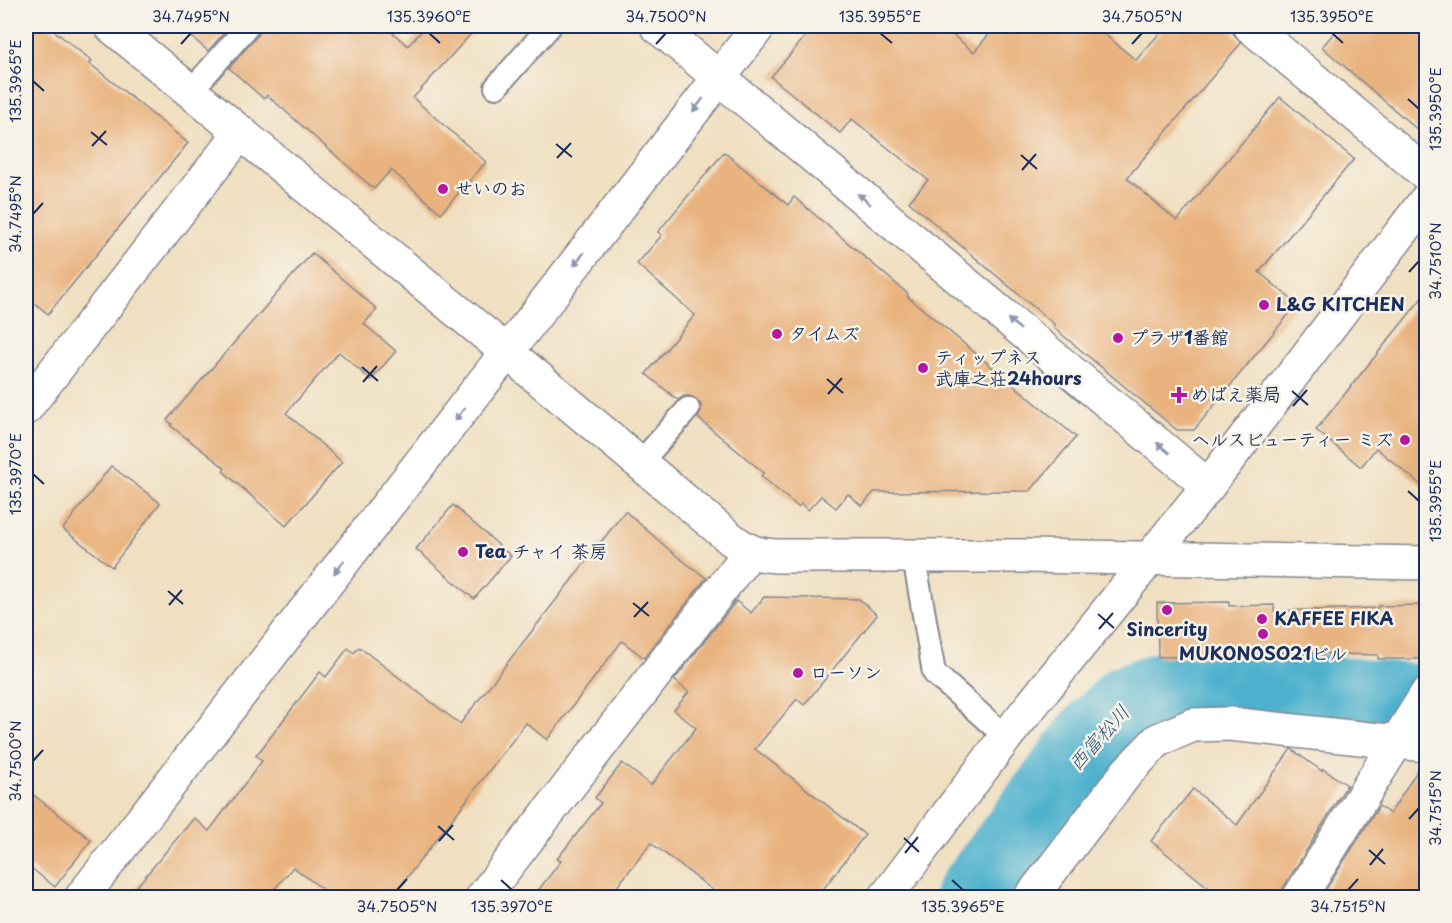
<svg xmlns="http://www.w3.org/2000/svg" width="1452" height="923" viewBox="0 0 1452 923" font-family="'Playpen Sans','Klee One',sans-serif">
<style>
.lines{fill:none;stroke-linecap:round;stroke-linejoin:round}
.river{stroke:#4eb1cd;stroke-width:78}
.building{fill:#e9b37f}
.service-casing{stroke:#86878f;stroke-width:26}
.minor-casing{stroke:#86878f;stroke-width:36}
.tertiary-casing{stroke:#86878f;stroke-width:36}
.service{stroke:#fff;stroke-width:22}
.minor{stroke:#fff;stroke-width:33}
.tertiary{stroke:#fff;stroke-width:33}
.oneway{fill:#8d97ae}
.ticks{fill:none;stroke:#1b2f5e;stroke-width:2}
.poi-dot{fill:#b5179e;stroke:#f7f3e8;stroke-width:2}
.labels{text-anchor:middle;stroke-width:5;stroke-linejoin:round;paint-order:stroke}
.poi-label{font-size:18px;font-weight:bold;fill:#1b2f5e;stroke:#f7f3e8;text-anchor:start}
.water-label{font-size:20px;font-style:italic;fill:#2a567f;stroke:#f7f3e8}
.neatline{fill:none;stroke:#1b2f5e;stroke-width:2}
.ticks-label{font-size:15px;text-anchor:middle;fill:#1b2f5e}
</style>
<rect width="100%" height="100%" fill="#f7f3e8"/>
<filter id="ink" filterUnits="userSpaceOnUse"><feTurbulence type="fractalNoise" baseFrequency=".0167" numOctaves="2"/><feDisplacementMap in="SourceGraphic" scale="12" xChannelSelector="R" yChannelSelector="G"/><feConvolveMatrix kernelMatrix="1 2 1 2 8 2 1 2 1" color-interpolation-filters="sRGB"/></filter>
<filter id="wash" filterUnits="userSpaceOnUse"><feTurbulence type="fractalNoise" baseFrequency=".008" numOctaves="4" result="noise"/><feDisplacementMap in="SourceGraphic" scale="24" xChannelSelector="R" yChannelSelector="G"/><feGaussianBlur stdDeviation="1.35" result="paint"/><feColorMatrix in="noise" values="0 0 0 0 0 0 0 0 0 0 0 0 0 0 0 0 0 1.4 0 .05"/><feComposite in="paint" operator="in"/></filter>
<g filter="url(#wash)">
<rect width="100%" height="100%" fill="#f0dfc0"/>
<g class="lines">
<polyline class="river" points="973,898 1093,738 1129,702 1164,690 1225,683 1351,697 1426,704"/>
</g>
<g id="blocks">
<g class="building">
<polygon points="26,26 48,26 92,61 89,63 188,143 48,314 26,296"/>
<polygon points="179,26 230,26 208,51"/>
<polygon points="261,26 385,26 408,46 426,26 478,26 413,98 486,162 441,213 391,170 374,189 267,95 264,99 229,68 258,35"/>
<polygon points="814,26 941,26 974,52 996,26 1094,26 1136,60 1166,26 1232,26 1233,33 1241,43 1127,178 1177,221 1280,97 1354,159 1259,272 1297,304 1194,430 1177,430 1053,327 1055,325 909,202 928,180 852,119 840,133 771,77"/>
<polygon points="1340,26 1426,26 1426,137 1322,47"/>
<polygon points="724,152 788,205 794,197 908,294 907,296 1076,437 1030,491 874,492 862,506 848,494 836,508 821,496 808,510 801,504 798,507 761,476 764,473 698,418 701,411 701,405 696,399 690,396 684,396 678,400 646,374 695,315 637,264 662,235 658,232"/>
<polygon points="312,253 377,309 364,324 396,351 371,380 339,352 286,413 342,462 286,526 223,471 225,468 171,426 172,424 167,420"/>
<polygon points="1426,293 1426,489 1376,448 1361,467 1316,430"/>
<polygon points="111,466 160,503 112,567 63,529"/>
<polygon points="453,505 511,556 474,599 416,549"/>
<polygon points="625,511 674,554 706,578 644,658 622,641 547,740 526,723 392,897 333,897 293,867 268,897 128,897 194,818 209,831 262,761 256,756 320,672 326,677 348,648 354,653 359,647 460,724"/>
<polygon points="764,597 859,599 877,615 804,705 797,699 755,749 865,835 817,897 722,897 651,843 609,897 533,897 561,861 557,859 601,803 595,798 622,763 651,785 696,728 674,710 689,692 674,680 736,601 751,613"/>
<polygon points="1229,602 1229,606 1274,605 1274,611 1378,608 1378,606 1426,605 1426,659 1378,659 1378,655 1229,651 1229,656 1158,657 1157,603"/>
<polygon points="1291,749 1322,771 1323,769 1347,785 1283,888 1280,897 1220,897 1151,841 1193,789 1237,825"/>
<polygon points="1422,763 1426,763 1426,897 1321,897 1379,806 1390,814"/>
<polygon points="26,789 91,840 55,887 26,864"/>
</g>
</g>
</g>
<g filter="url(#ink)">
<use href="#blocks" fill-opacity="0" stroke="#86878f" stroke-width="1.5"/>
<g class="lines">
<g class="service-casing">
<g id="service">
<polyline points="496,87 550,26"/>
<polyline points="191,91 248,26"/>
<polyline points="640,463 688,409"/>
<polyline points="914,557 934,673 1006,737"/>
</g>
</g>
<g class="minor-casing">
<g id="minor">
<polyline points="657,26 1208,486"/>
<polyline points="1250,26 1426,174"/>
<polyline points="26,408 241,132"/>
<polyline points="81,898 507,352 759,26"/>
<polyline points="482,898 750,552"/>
<polyline points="1030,898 1128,771 1158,740 1193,725 1230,724 1426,745"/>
<polyline points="1299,898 1426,695"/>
</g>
</g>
<g class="tertiary-casing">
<g id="tertiary">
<path d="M111,26L507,352L731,539C747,551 756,555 776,556H1025L1426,563"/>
<polyline points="885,898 1006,737 1208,486 1426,200"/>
</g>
</g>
<use href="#service" class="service"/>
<use href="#minor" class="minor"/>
<use href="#tertiary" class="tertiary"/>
</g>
<defs><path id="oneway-solid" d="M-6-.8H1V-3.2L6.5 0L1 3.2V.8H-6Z" transform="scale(1.5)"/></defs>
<g class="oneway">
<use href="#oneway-solid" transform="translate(698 105) rotate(128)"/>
<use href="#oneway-solid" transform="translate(864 199) rotate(-140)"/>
<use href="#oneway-solid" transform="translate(579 259) rotate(128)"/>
<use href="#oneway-solid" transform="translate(1014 324) rotate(-140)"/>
<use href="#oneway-solid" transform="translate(460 414) rotate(128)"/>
<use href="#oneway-solid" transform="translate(1163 448) rotate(-140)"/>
<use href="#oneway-solid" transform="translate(339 567) rotate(128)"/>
</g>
</g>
<path class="ticks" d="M429,33L440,43M880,33L892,43M1332,33L1343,43M181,44L191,33M656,44L666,33M1132,44L1142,33M33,81L44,91M1408,99L1419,109M91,132L107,145M556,144L572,157M92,146L106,131M1021,155L1037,169M557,158L571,143M1022,170L1036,154M33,214L43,203M1409,272L1419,261M362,367L378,381M827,379L843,393M363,382L377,366M1292,391L1308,405M828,394L842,378M1293,406L1307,390M33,474L44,484M1408,491L1419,501M168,591L183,604M633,603L649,616M169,605L182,590M1098,614L1114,628M634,617L648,602M1099,629L1113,613M33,761L43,750M1409,819L1419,808M438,826L454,840M904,838L919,852M439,841L453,825M1369,850L1385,864M905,853L918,837M1370,865L1383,849M501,880L512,890M952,880L963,890M397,890L407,879M1348,890L1358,879"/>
<g class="poi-dot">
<circle cx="443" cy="189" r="6"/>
<circle cx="1264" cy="305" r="6"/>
<circle cx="777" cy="334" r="6"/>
<circle cx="1118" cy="338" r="6"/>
<circle cx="923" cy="368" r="6"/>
<path d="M1176 386h6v6h6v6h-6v6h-6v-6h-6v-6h6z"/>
<circle cx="1405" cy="440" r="6"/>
<circle cx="463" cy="552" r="6"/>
<circle cx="1167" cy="610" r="6"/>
<circle cx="1262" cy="619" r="6"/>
<circle cx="1263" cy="634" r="6"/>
<circle cx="798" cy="673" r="6"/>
</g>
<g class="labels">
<g class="poi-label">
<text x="455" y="195">せいのお</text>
<text x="1276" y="311">L&amp;G KITCHEN</text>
<text x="789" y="340">タイムズ</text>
<text x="1130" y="344">プラザ1番館</text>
<text x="935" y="364">ティップネス<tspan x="935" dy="21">武庫之荘24hours</tspan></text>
<text x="1191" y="401">めばえ薬局</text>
<text x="1393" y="446" text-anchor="end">ヘルスビューティー ミズ</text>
<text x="475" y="558">Tea チャイ 茶房</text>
<text x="1274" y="625">KAFFEE FIKA</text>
<text x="1167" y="636" text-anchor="middle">Sincerity</text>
<text x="1263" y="660" text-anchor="middle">MUKONOSO21ビル</text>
<text x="810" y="679">ローソン</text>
</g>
<g class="water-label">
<text transform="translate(1099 738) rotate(-48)" y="7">西富松川</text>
</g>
</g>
<rect width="1452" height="923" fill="none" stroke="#f7f3e8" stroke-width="66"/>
<rect x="33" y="33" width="1386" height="857" class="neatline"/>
<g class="ticks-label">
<text x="191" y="22">34.7495°N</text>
<text x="429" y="22">135.3960°E</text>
<text x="666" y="22">34.7500°N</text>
<text x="880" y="22">135.3955°E</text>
<text x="1142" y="22">34.7505°N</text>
<text x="1332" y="22">135.3950°E</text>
<text transform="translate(16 81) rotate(-90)" y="5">135.3965°E</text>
<text transform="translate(1436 109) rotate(-90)" y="5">135.3950°E</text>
<text transform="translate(16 214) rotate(-90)" y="5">34.7495°N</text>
<text transform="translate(1436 261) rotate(-90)" y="5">34.7510°N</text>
<text transform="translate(16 474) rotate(-90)" y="5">135.3970°E</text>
<text transform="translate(1436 501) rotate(-90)" y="5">135.3955°E</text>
<text transform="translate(16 761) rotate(-90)" y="5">34.7500°N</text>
<text transform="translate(1436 808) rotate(-90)" y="5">34.7515°N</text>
<text x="397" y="912">34.7505°N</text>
<text x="512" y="912">135.3970°E</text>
<text x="963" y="912">135.3965°E</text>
<text x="1348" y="912">34.7515°N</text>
</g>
</svg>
